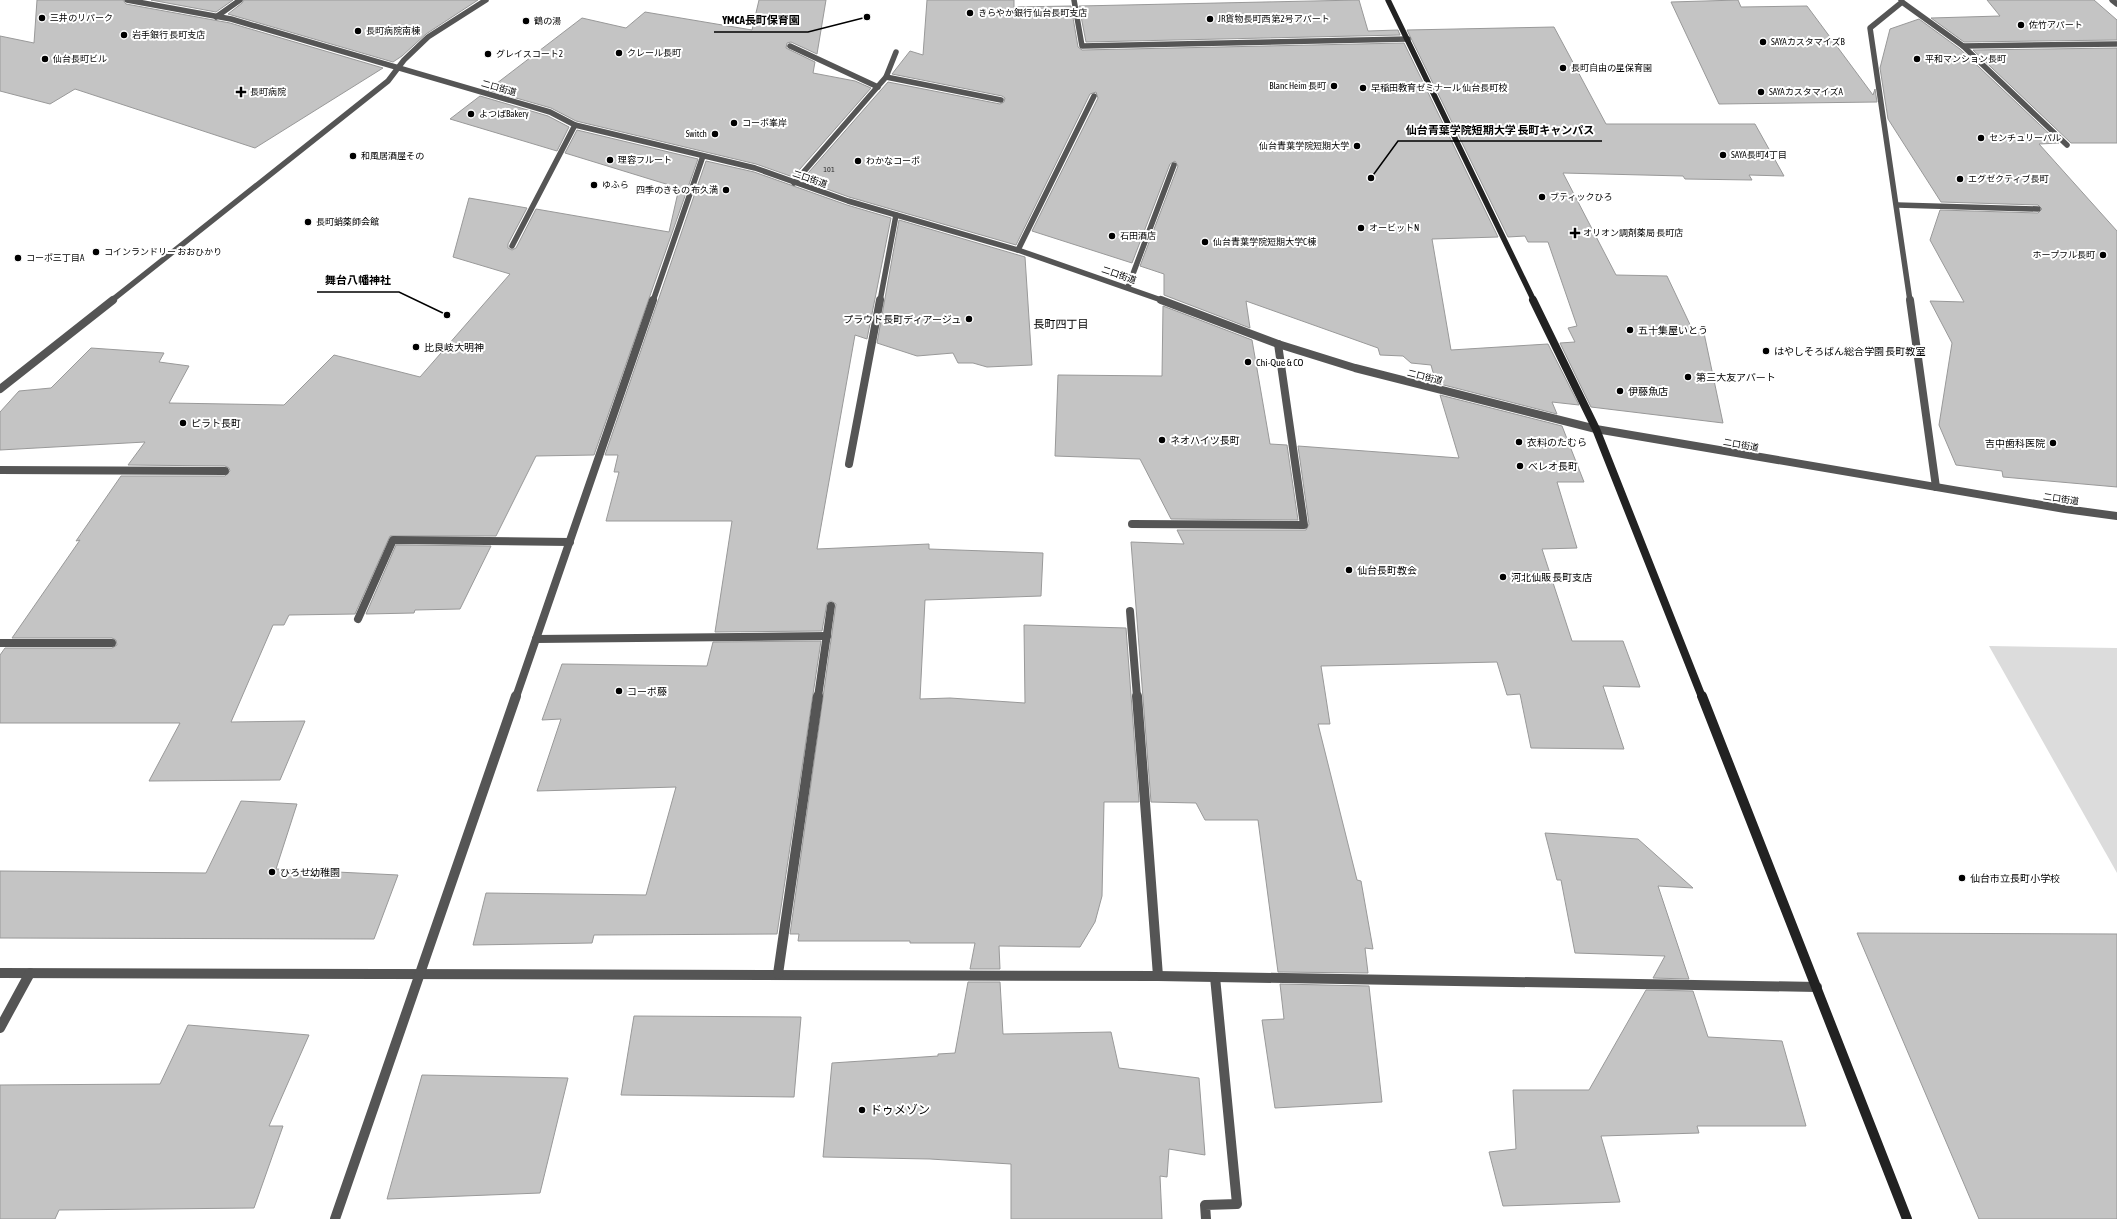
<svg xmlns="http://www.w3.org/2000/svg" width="2117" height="1219" viewBox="0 0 2117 1219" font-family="'Asap Condensed','Noto Sans JP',sans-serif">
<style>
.green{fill:#dcdcdc}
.building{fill:#c4c4c4;stroke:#999}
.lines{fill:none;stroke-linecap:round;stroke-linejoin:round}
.lane-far1{stroke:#555;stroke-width:5.5}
.lane{stroke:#555;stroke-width:10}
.street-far2{stroke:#555;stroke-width:5.5}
.street-far1{stroke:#555;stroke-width:8}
.street{stroke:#555;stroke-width:10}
.secondary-far2{stroke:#222;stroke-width:5.5}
.secondary-far1{stroke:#222;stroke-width:8}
.secondary{stroke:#222;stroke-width:10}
.poi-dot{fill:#000;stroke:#fff;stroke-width:1.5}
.labels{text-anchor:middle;stroke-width:4;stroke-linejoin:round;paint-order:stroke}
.number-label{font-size:8px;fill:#313131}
.far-poi-label{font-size:9px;fill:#000;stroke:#fff;text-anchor:start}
.far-street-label{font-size:9px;fill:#000;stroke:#fff}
.poi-label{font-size:10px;fill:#000;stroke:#fff;text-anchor:start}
.neighbourhood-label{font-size:11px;fill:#000;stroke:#fff}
.near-poi-label{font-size:12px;fill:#000;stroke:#fff;text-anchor:start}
.leader{fill:none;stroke:#000;stroke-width:1.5}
.callout-dot{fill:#000;stroke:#fff;stroke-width:1.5}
.callout-label{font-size:11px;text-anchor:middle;font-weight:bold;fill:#000;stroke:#fff;stroke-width:4;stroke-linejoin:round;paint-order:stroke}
</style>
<rect width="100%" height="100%" fill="#fff"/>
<polygon class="green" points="1989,646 2117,648 2117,873"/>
<g class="building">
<polygon points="37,0 123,0 126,4 230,23 383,68 255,148 75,89 50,104 0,91 0,36 34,43"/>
<polygon points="151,0 233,0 216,12"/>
<polygon points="244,0 478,0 426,34 402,56 393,62 228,14 242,3"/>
<polygon points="759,0 826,0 817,54 791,42 787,43 786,48 815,62 813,73 855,81 871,88 793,177 756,164 576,121 551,108 488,90 582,18 626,28 645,12 752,30"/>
<polygon points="927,0 1014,0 1014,7 1071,6 1078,47 1082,50 1404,43 1498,237 1432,239 1451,350 1548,344 1579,405 1552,402 1557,414 1436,383 1431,365 1411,363 1403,356 1380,355 1378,348 1246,301 1250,328 1164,295 1164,274 1140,266 1178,166 1175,161 1170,164 1132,263 1032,231 1098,98 1096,92 1090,94 1016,245 849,197 802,180 888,82 1000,104 1004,102 1005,98 1002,96 892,74 910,51 923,55"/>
<polygon points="1359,0 1368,31 1398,30 1400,35 1086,42 1079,6"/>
<polygon points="1738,0 1741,7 1807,6 1873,95 1875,89 1877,102 1719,104 1671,2"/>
<polygon points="1987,0 2094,0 2117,20 2117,40 1964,42 1931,18 2000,16"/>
<polygon points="1919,19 1960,49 2059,143 2039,144 2117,231 2117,487 2003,477 2002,471 1956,465 1939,425 1952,343 1930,301 1964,302 1930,240 1940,210 2038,213 2042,209 2038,205 1941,202 1888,119 1880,68 1890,29"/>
<polygon points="1554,27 1606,124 1755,124 1784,176 1749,175 1752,180 1685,179 1683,176 1563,173 1616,275 1667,276 1694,333 1704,333 1723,423 1591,407 1560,343 1575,342 1568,328 1577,326 1548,242 1528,242 1525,236 1508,237 1407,30"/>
<polygon points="2117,48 2117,143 2071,143 1973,50"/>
<polygon points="480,96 548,116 569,127 557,151 450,119"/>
<polygon points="577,130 698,159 594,455 536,456 496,536 390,536 355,614 289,615 284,625 273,625 231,722 305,721 280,780 149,781 180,723 0,723 0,655 5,648 112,648 117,645 116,640 112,638 12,638 80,540 76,541 121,476 225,476 230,471 229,468 225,466 128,465 145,442 0,450 0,412 19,391 51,388 91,348 164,353 159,362 189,366 169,403 284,405 334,355 420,377 510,274 453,257 469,198 527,208 508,244 508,248 512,250 516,248 536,209 669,232 679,188 565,153"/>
<polygon points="706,161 754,172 847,205 891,218 867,339 855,335 817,549 929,544 929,549 1043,553 1041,596 925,600 920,699 950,698 1025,703 1024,625 1126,628 1139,802 1104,802 1102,896 1095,922 1080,947 999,946 1000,969 970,969 975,943 910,943 910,941 798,941 799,934 790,934 836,604 831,601 827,603 822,631 715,632 732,521 606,521 619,472 614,472 618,455 605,455"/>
<polygon points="899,220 1025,257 1032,365 987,367 973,363 958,363 953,353 917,356 877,343"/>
<polygon points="1163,306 1252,340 1270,444 1287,445 1298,520 1171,519 1140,459 1055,456 1058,375 1162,376"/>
<polygon points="1440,395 1562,426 1584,482 1557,482 1577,548 1542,549 1572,641 1623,641 1640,687 1603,686 1624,749 1531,748 1520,694 1507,695 1497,662 1321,666 1330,724 1318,724 1357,880 1361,881 1373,949 1365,948 1368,973 1278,972 1258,820 1205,820 1196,803 1151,802 1131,542 1184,544 1177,530 1306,530 1309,524 1298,446 1459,458"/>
<polygon points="396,545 491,546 460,609 415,610 414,613 366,614"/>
<polygon points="821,641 777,934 594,935 592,943 473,945 486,893 646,895 676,787 537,791 561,719 542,720 562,664 707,666 713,642"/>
<polygon points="241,801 297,804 276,869 398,875 374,939 0,938 0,871 206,873"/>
<polygon points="1545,833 1638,839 1693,888 1658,886 1689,979 1653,978 1665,956 1575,953 1561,880 1557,880"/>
<polygon points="1857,933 2117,934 2117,1219 1979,1219"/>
<polygon points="968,982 1000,982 1003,1034 1111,1032 1119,1068 1199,1078 1205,1155 1169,1149 1167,1177 1160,1176 1162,1219 1011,1219 1011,1164 930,1159 823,1157 832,1063 938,1056 938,1054 955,1053"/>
<polygon points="1280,984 1369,986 1382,1102 1275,1108 1262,1020 1284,1019"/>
<polygon points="1646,990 1693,991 1708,1037 1782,1041 1806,1126 1697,1126 1699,1133 1601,1136 1620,1202 1503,1206 1489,1152 1516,1149 1513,1090 1589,1090"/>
<polygon points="634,1016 801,1017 794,1097 621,1095"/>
<polygon points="188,1025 309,1035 269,1126 283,1126 254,1208 59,1210 55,1219 0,1219 0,1085 160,1084"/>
<polygon points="422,1075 568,1078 540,1193 387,1199"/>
</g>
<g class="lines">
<g class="lane-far1">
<polyline points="1074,0 1082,46 1408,39"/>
<polyline points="216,17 240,0"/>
<polyline points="1128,287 1174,165"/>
</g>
<polyline class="lane" points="1206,1219 1205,1205 1237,1204 1215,977"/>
<g class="street-far2">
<polyline points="127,0 231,19 550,112 575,125 755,168 848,201 1018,250 1164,301"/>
<polyline points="1901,0 1902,2 1870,28 1910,301"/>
<polyline points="2112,0 2117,4"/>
<polyline points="1902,2 1963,46 2067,145"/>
<polyline points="790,46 878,87"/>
<polyline points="1963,46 2117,44"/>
<polyline points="886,77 1001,100"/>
<polyline points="794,183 886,77 896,52"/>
<polyline points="1897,205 2038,209"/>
<polyline points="512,246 575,125"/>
<polyline points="1018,250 1094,96"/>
<polyline points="111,301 388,81 404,60 428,37 486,0"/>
<polyline points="653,301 703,156"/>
<polyline points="880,301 896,215"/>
</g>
<g class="street-far1">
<polyline points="1161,300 1278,344 1355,368 1596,429 2065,509 2117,516"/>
<polyline points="1910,300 1936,487"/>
<polyline points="0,389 113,300"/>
<polyline points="849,464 880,300"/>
<polyline points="0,470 225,471"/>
<polyline points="1132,524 1304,525 1278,344"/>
<polyline points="1130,611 1137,697"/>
<polyline points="358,619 393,540 570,542"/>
<polyline points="536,639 827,636"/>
<polyline points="0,643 112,643"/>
<polyline points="516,697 653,300"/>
<polyline points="818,697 831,606"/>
</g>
<g class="street">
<polyline points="1137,696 1158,976"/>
<polyline points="0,973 1158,976 1817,987"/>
<polyline points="778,974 818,696"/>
<polyline points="0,1028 30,973"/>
<polyline points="335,1219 516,696"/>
</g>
<polyline class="secondary-far2" points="1388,0 1534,301"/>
<polyline class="secondary-far1" points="1533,300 1596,429 1702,697"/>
<polyline class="secondary" points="1702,696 1907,1219"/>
</g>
<g class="poi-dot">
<circle cx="970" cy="13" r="4"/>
<circle cx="42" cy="18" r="4"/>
<circle cx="1210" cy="19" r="4"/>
<circle cx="526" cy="21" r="4"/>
<circle cx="2021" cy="25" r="4"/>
<circle cx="358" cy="31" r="4"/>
<circle cx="124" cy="35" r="4"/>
<circle cx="1763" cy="42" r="4"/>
<circle cx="619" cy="53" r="4"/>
<circle cx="488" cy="54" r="4"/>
<circle cx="45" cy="59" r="4"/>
<circle cx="1917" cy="59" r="4"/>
<circle cx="1563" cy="68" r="4"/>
<circle cx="1334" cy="86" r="4"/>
<circle cx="1363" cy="88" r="4"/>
<path d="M239 86h4v4h4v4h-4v4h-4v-4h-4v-4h4z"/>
<circle cx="1761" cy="92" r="4"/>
<circle cx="471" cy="114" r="4"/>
<circle cx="734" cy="123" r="4"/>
<circle cx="715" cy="134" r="4"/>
<circle cx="1981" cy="138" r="4"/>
<circle cx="1357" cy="146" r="4"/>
<circle cx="1723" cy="155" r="4"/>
<circle cx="353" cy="156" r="4"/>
<circle cx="610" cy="160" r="4"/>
<circle cx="858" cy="161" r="4"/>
<circle cx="1960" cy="179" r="4"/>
<circle cx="594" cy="185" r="4"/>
<circle cx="726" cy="190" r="4"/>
<circle cx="1542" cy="197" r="4"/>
<circle cx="308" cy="222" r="4"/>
<circle cx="1361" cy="228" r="4"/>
<path d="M1573 227h4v4h4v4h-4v4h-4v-4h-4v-4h4z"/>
<circle cx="1112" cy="236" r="4"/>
<circle cx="1205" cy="242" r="4"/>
<circle cx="96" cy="252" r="4"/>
<circle cx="2103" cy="255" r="4"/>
<circle cx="18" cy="258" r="4"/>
<circle cx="969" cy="319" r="4"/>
<circle cx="1630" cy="330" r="4"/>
<circle cx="416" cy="347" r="4"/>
<circle cx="1766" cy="351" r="4"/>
<circle cx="1248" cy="362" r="4"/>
<circle cx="1688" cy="377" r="4"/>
<circle cx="1620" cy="391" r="4"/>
<circle cx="183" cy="423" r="4"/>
<circle cx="1162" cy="440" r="4"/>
<circle cx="1519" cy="442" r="4"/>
<circle cx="2053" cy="443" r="4"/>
<circle cx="1520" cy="466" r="4"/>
<circle cx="1349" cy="570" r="4"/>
<circle cx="1503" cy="577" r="4"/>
<circle cx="619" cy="691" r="4"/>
<circle cx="272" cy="872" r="4"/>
<circle cx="1962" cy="878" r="4"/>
<circle cx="862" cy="1110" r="4"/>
</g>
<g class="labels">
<g class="number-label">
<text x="829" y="172">101</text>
</g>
<g class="far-poi-label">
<text x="978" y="16">きらやか銀行 仙台長町支店</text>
<text x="50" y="21">三井のリパーク</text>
<text x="1218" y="22">JR貨物長町西 第2号アパート</text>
<text x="534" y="24">鶴の湯</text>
<text x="2029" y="28">佐竹アパート</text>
<text x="366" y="34">長町病院南棟</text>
<text x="132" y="38">岩手銀行 長町支店</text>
<text x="1771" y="45">SAYAカスタマイズB</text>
<text x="627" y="56">クレール長町</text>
<text x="496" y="57">グレイスコート2</text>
<text x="53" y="62">仙台長町ビル</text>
<text x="1925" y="62">平和マンション長町</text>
<text x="1571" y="71">長町自由の星保育園</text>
<text x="1326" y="89" text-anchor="end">Blanc Heim 長町</text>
<text x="1371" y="91">早稲田教育ゼミナール 仙台長町校</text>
<text x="250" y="95">長町病院</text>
<text x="1769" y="95">SAYAカスタマイズA</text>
<text x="479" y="117">よつばBakery</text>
<text x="742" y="126">コーポ峯岸</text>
<text x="707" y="137" text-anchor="end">Switch</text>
<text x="1989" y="141">センチュリーパル</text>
<text x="1349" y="149" text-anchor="end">仙台青葉学院短期大学</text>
<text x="1731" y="158">SAYA長町4丁目</text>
<text x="361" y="159">和風居酒屋その</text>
<text x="618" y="163">理容フルート</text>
<text x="866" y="164">わかなコーポ</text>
<text x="1968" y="182">エグゼクティブ長町</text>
<text x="602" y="188">ゆふら</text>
<text x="718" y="193" text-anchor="end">四季のきもの 布久満</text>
<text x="1550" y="200">ブティックひろ</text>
<text x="316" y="225">長町蛸薬師会館</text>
<text x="1369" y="231">オービットN</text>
<text x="1583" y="236">オリオン調剤薬局 長町店</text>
<text x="1120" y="239">石田酒店</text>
<text x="1213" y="245">仙台青葉学院短期大学C棟</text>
<text x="104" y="255">コインランドリー おおひかり</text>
<text x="2095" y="258" text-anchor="end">ホープフル長町</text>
<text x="26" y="261">コーポ三丁目A</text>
</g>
<g class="far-street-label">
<text transform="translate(499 88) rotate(16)" y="3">二口街道</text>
<text transform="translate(810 179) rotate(19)" y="3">二口街道</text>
<text transform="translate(1119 275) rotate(19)" y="3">二口街道</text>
<text transform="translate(1425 377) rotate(14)" y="3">二口街道</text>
<text transform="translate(1741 445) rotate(10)" y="3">二口街道</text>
<text transform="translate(2061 499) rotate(9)" y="3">二口街道</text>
</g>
<g class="poi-label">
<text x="961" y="323" text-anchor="end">プラウド長町ディアージュ</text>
<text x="1638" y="334">五十集屋いとう</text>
<text x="424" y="351">比良岐大明神</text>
<text x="1774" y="355">はやしそろばん総合学園 長町教室</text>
<text x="1256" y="366">Chi-Que &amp; CO</text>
<text x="1696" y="381">第三大友アパート</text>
<text x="1628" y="395">伊藤魚店</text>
<text x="191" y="427">ピラト長町</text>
<text x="1170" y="444">ネオハイツ長町</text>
<text x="1527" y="446">衣料のたむら</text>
<text x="2045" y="447" text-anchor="end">吉中歯科医院</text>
<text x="1528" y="470">べレオ長町</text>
<text x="1357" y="574">仙台長町教会</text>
<text x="1511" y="581">河北仙販 長町支店</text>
<text x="627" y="695">コーポ藤</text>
<text x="280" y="876">ひろせ幼稚園</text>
<text x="1970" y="882">仙台市立長町小学校</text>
</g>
<g class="neighbourhood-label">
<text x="1061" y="328">長町四丁目</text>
</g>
<g class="near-poi-label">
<text x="870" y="1114">ドゥメゾン</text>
</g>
</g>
<path class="leader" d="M867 17L808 32H714M1371 178L1398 141H1602M447 315L399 292H317"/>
<g class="callout-dot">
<circle cx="867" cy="17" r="4"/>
<circle cx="1371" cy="178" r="4"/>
<circle cx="447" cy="315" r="4"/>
</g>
<g class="callout-label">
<text x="761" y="24">YMCA長町保育園</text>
<text x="1500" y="134">仙台青葉学院短期大学 長町キャンパス</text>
<text x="358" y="284">舞台八幡神社</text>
</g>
</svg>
